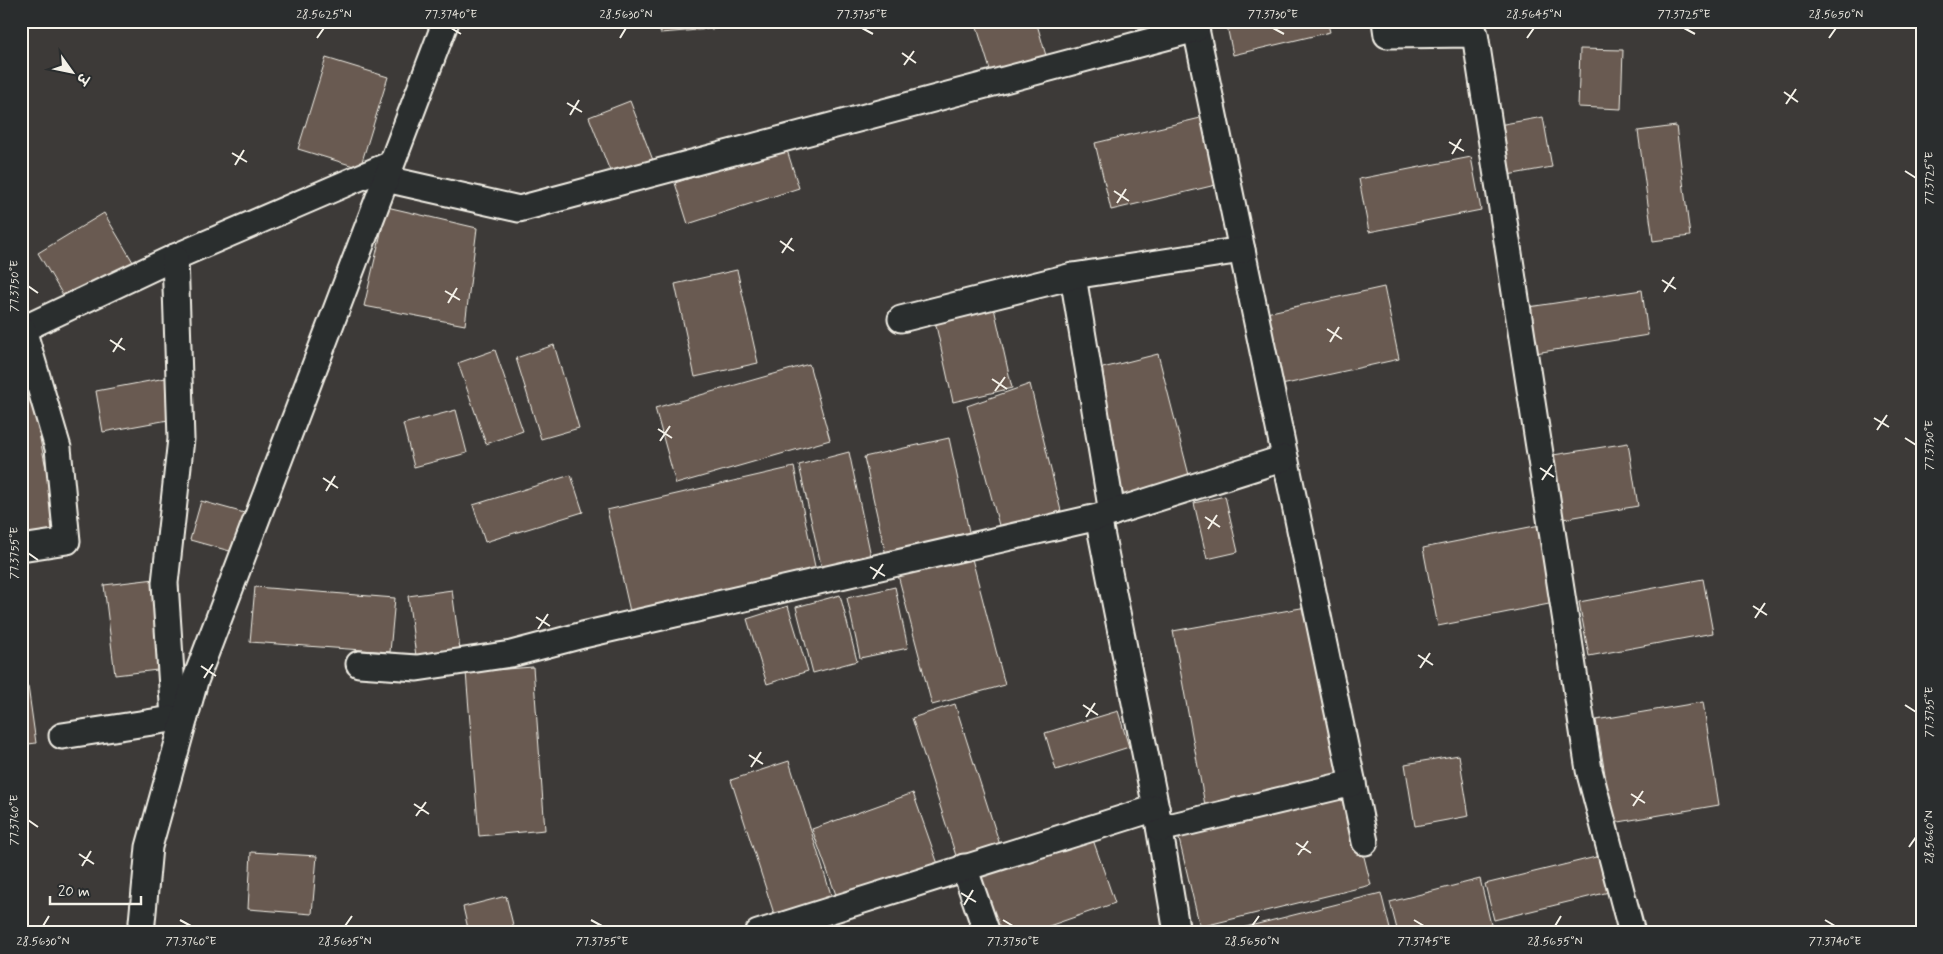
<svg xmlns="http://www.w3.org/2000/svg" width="1943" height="954" viewBox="0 0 1943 954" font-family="Mynerve,'Playpen Sans Deva',sans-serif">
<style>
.building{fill:#695a51;stroke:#f4f1e8}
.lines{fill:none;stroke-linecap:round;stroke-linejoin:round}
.minor-casing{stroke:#f4f1e8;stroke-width:29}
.minor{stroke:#2a2d2e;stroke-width:25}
.ticks{fill:none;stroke:#f4f1e8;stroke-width:2}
.neatline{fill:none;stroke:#f4f1e8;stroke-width:2}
.ticks-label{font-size:12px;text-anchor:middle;fill:#f4f1e8}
</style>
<rect width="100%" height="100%" fill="#3d3a38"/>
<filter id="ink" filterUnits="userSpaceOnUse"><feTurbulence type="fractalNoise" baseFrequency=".02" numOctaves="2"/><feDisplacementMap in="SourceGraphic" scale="10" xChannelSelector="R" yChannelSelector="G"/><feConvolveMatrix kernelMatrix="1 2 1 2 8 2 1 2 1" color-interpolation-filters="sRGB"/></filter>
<g filter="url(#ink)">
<g class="building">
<polygon points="663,21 724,21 724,28 660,33"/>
<polygon points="975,21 1036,21 1047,59 992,76"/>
<polygon points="1226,21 1327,21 1330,32 1233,55"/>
<polygon points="1580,49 1623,50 1621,109 1578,107"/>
<polygon points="326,58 388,77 360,168 298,149"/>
<polygon points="630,101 656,168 615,184 589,117"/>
<polygon points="1209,116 1224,183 1111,210 1095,143"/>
<polygon points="1543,117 1552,167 1502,176 1493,126"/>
<polygon points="1676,126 1690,236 1653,241 1638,131"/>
<polygon points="786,147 799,188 688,224 675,183"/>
<polygon points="1471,157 1481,210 1369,232 1359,179"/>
<polygon points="387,207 477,228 465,325 364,306"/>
<polygon points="104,213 133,262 67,302 38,253"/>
<polygon points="737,270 758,363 695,377 675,284"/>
<polygon points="1384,287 1399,359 1277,386 1262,314"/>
<polygon points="1642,290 1648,335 1529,354 1522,308"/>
<polygon points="994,308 1012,388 953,402 935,321"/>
<polygon points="554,345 579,428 541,439 516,358"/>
<polygon points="495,350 523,431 486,444 458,363"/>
<polygon points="1158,354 1190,479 1124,497 1091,371"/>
<polygon points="21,364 25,364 59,533 21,541"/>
<polygon points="809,364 830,440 676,484 655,408"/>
<polygon points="171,377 179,418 103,432 96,391"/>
<polygon points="1030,384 1061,511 1000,529 967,406"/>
<polygon points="456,410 467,453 414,467 403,424"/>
<polygon points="949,438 971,541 887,560 864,457"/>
<polygon points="1628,443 1638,506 1557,520 1547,456"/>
<polygon points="849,452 872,561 823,574 799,465"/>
<polygon points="794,467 817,576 631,616 607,510"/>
<polygon points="571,475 583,512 485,542 473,505"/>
<polygon points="1225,496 1238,552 1207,559 1194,503"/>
<polygon points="201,501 248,514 237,553 190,540"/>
<polygon points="1540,525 1554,603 1438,626 1423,548"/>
<polygon points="971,555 1005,685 932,705 898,575"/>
<polygon points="155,579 166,669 115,675 104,585"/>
<polygon points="1703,579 1713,633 1589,656 1579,602"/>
<polygon points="255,587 395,598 390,652 250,642"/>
<polygon points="895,587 908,648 860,658 847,598"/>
<polygon points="452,590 460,650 416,656 408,596"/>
<polygon points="840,595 857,661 813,673 796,607"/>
<polygon points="788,606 808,671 767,684 747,619"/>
<polygon points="1312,606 1343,780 1205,805 1173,631"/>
<polygon points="533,667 545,830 479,836 466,672"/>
<polygon points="28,686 36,743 21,745 21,687"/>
<polygon points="1703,702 1719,805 1613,823 1596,720"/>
<polygon points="955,704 1001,848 958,862 912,718"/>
<polygon points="1118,711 1129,747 1056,770 1045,733"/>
<polygon points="1459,755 1469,816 1415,826 1405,764"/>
<polygon points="789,761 833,901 776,920 731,780"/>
<polygon points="1348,792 1371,885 1200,927 1178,835"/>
<polygon points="913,793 939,867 839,903 812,829"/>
<polygon points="1091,834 1115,903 1029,933 1000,933 979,873"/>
<polygon points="251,852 317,856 312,914 248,909"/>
<polygon points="1604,855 1613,891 1494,920 1485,884"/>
<polygon points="1480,879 1493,933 1398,933 1390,902"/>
<polygon points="1381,893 1391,933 1222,933"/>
<polygon points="506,896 515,933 469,933 463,907"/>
</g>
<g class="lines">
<g class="minor-casing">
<g id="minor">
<polyline points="1385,21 1387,35 1475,34 1589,770 1632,933"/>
<polyline points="1196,29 1365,842"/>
<polyline points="386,179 519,209 1196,29 1195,21"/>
<polyline points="1073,276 1112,513"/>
<polyline points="901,319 1073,276 1242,250"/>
<polyline points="21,326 23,329 175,257 391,164"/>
<polyline points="1098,517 1156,808 1177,933"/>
<polyline points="21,548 67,541 58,448 23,329"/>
<polyline points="359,664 417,668 511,654 583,635 1098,517 1285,458"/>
<polyline points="174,718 165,583 181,439 175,257"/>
<polyline points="62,736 185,717"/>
<polyline points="1160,829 1353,783"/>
<polyline points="964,867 987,933"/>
<polyline points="141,933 149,847 195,681 446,21"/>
<polyline points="758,933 1156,808"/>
</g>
</g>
<use href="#minor" class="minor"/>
</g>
</g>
<path class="ticks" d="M451,28L461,34M862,28L873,34M1273,28L1284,34M1684,28L1695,34M317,38L324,28M620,38L626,28M1527,38L1534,28M1829,38L1836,28M902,53L916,63M904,65L914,51M1784,92L1798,102M567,103L582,112M1786,104L1796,89M570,115L579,100M1449,142L1464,151M232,153L247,162M1452,154L1461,139M235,165L244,150M1905,171L1916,178M1114,191L1129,201M1117,203L1126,189M780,241L794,251M782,253L792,238M1662,280L1676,289M28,286L38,293M445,291L460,300M1664,292L1674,277M448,303L457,288M1327,329L1342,339M110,340L125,350M1330,342L1339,327M113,352L122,338M992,379L1007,389M995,391L1005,377M1874,418L1889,427M658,429L672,438M1877,430L1887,415M1905,438L1916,445M660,441L670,426M1540,468L1554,477M323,478L338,488M1542,480L1552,465M326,491L335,476M1205,517L1220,527M1208,529L1217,515M28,553L38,560M870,567L885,576M873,579L883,564M1753,606L1767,615M536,617L550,626M1755,618L1765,603M538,629L548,614M1418,655L1433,665M201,666L216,676M1420,668L1430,653M204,678L213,664M1083,705L1098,715M1905,705L1916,712M1086,717L1095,703M749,755L763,764M751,767L761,752M1631,794L1645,803M414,804L429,814M1633,806L1643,791M416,816L426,802M28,820L38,827M1296,843L1311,853M1909,847L1916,837M79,854L94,864M1298,855L1308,841M82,866L91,851M961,893L976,902M964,905L973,890M180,920L191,926M591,920L602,926M1003,920L1013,926M1414,920L1424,926M1825,920L1835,926M43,926L49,916M345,926L352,916M1252,926L1259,916M1555,926L1561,916"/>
<rect width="1943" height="954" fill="none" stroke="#2a2d2e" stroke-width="55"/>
<g transform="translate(72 72) rotate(123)" stroke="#2a2d2e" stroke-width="4" paint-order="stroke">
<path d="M0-4L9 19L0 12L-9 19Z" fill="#f4f1e8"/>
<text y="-8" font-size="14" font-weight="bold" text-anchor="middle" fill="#f4f1e8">उ</text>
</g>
<path d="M50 896v8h91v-8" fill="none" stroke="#f4f1e8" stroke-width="2.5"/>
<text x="58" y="896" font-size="15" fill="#f4f1e8" stroke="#2a2d2e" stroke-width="4" paint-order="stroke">20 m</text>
<rect x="28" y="28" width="1888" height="898" class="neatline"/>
<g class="ticks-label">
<text x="324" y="18">28.5625°N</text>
<text x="451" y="18">77.3740°E</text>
<text x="626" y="18">28.5630°N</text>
<text x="862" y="18">77.3735°E</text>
<text x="1273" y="18">77.3730°E</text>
<text x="1534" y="18">28.5645°N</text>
<text x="1684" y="18">77.3725°E</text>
<text x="1836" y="18">28.5650°N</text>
<text transform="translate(1929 178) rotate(-90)" y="4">77.3725°E</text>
<text transform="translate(14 286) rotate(-90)" y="4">77.3750°E</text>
<text transform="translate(1929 445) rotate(-90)" y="4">77.3730°E</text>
<text transform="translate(14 553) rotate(-90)" y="4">77.3755°E</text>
<text transform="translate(1929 712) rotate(-90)" y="4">77.3735°E</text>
<text transform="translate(14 820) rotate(-90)" y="4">77.3760°E</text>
<text transform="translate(1929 837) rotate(-90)" y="4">28.5660°N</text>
<text x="43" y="945">28.5630°N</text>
<text x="191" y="945">77.3760°E</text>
<text x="345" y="945">28.5635°N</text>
<text x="602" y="945">77.3755°E</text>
<text x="1013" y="945">77.3750°E</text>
<text x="1252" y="945">28.5650°N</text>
<text x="1424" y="945">77.3745°E</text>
<text x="1555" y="945">28.5655°N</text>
<text x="1835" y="945">77.3740°E</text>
</g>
</svg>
